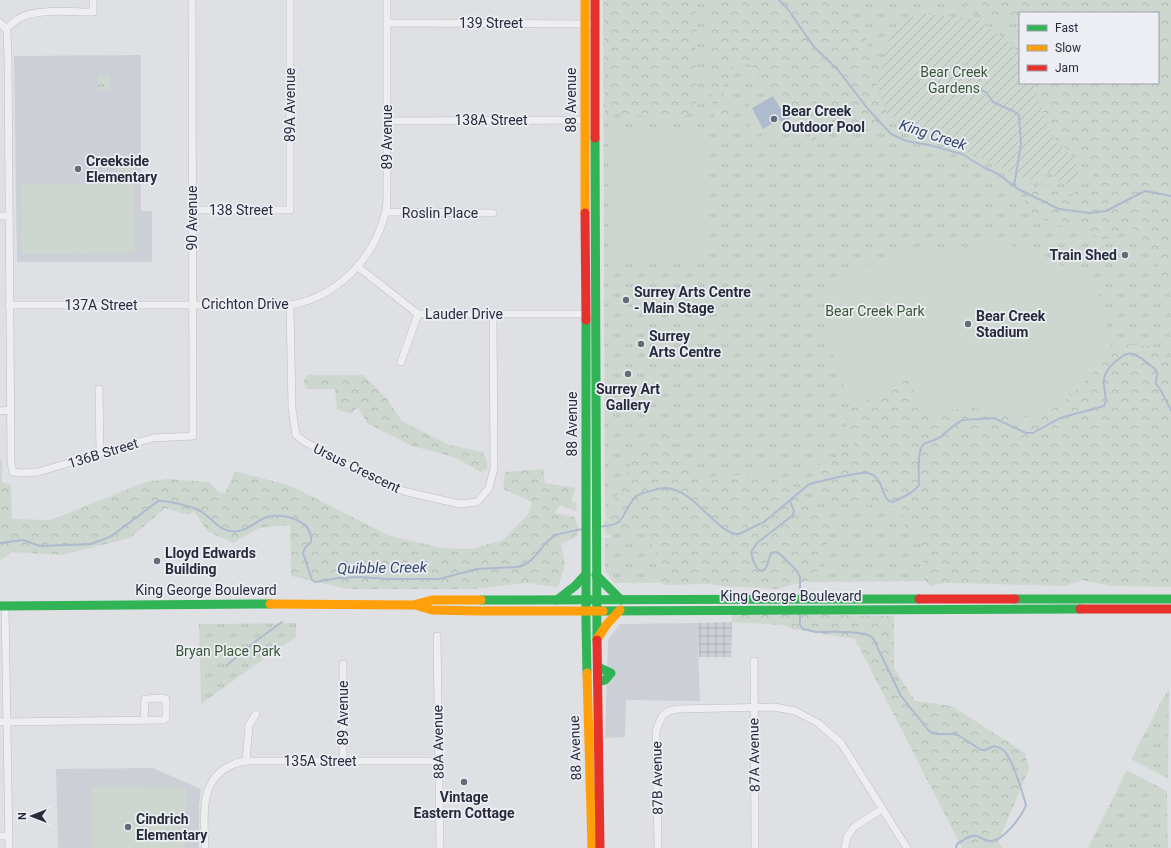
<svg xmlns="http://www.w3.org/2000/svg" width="1171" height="848" viewBox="0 0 1171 848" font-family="Roboto,sans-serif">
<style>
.built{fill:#cdcfd7}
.industrial{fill:url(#industrial-grid)}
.grass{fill:url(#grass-tufts);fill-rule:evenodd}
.forest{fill:url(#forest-crowns)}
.garden{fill:url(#garden-furrows)}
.pitch{fill:#ced7cf}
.water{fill:#aebace}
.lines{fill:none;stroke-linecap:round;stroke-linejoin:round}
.stream{stroke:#aebace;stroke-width:2}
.street-casing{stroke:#bdbec2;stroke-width:8}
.street{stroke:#eeeef1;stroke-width:7}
.fast{stroke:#30b455;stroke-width:9}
.slow{stroke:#ff9f0a;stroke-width:9}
.jam{stroke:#e5322d;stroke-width:9}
.poi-dot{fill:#676b77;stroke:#eceef4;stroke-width:1.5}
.labels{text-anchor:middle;stroke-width:3.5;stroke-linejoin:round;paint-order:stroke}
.street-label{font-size:14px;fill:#272c3c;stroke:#eceef4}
.park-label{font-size:14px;fill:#385735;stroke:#eceef4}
.poi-label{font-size:14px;font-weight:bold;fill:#272c3c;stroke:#eceef4;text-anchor:start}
.water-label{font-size:15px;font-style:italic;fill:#33476e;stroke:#eceef4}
</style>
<defs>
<pattern id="industrial-grid" width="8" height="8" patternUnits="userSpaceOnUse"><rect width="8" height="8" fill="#cdcfd7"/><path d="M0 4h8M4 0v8" fill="none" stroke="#b0b2b9"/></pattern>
<pattern id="grass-tufts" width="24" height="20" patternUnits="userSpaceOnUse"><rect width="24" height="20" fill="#ced7cf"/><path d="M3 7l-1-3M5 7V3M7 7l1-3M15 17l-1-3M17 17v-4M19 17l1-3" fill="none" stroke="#b1b9b3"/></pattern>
<pattern id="forest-crowns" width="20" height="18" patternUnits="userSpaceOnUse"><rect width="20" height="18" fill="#ced7cf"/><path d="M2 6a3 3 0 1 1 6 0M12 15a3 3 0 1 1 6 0" fill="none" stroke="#b1b9b3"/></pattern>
<pattern id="garden-furrows" width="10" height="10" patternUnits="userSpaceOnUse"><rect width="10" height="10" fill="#ced7cf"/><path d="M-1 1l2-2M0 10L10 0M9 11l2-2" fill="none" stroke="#b1b9b3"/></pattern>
</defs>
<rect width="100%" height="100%" fill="#dfe0e4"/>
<g class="built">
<polygon points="141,55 141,211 152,211 152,262 17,262 14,56"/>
<polygon points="697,623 700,701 626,700 625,737 605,738 608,640 620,624"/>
<polygon points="153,768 201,789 199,806 199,848 58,848 56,769"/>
</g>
<polygon class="industrial" points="732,622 731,657 699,657 697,623"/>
<g class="grass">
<path d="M603,0H1171V580L614,583L605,570V538H610V517H605ZM1020,13H1158V83H1020Z"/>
<rect x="98" y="75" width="12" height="15"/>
<rect x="117" y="156" width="16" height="18"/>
<polygon points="296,623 296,637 261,661 201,704 199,624"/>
<polygon points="1169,687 1168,779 1131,759"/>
<polygon points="1127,770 1167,791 1168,848 1088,848"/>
</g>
<g class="forest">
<polygon points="604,0 697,0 696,107 682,119 605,113"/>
<polygon points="709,0 832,0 850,23 861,26 870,50 888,64 891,112 879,132 863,131 847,122 820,128 810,154 806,143 815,125 824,117 789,106 760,79 755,68 744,61 734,65 722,90 732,114 729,120 714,118 708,59"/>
<polygon points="965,0 1171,0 1171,284 1165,282 1153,253 1133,229 1104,240 1083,229 1056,225 1032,214 1023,198 1028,197 1039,185 1048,185 1070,197 1075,191 1093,188 1097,179 1089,163 1059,144 1040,114 1034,99 1034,83 1158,83 1158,13 1020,13 1020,52 1012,46 1020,22 967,11"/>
<polygon points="1127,345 1149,346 1171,362 1171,587 1111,586 1082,580 1067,586 945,583 930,586 925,580 921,539 913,530 906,530 901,507 836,503 820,498 809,490 820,477 816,475 813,471 816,466 829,463 854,445 846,423 853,404 886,394 886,389 903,381 908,381 924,412 973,408 1001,412 1030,425 1071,396 1114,351"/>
<polygon points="308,375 363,375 386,398 402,421 449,445 483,452 487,462 487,469 481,472 454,457 412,446 367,423 358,407 351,414 337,409 335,389 307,389 304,384 304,379"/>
<polygon points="667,431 685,469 697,473 707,481 758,471 770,479 793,484 799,496 816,503 830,529 825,555 814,579 777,589 721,586 711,584 663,585 656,550 643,534 623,528 606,536 604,523 634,458"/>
<polygon points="0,460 2,460 2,482 11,485 12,519 51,520 146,482 168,479 209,482 220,493 225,493 235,471 291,486 390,536 443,548 471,549 503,540 528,515 532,502 503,489 505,472 543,469 545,483 576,488 571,501 577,503 576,511 560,505 555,513 575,517 579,529 577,536 561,544 565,565 558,587 527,583 473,589 348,589 291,576 290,525 259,528 233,543 207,531 194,511 189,515 165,508 130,538 62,555 12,552 1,560 0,560"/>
<polygon points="732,614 894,616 894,668 915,701 952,706 1025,753 1029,769 998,842 1003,848 962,848 855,639 793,629 783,625 732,622"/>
</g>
<polygon class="garden" points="924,14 977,19 1009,42 1020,54 1020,83 1035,83 1037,95 1054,141 1074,157 1080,179 1071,187 1056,180 1052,174 1041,168 1038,176 1027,181 975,155 907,128 886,112 877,86 888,42 904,19"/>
<g class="pitch">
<polygon points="775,90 785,109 798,115 791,130 788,129 786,133 760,148 756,139 775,127 775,125 762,133 759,132 750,137 745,129 755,123 746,108 748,106"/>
<polygon points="614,133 706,133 705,257 613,257"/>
<polygon points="134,184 135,253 22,254 22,185"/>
<polygon points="934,241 939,256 981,242 995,243 1000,241 1078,272 1091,277 1095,285 1112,345 1046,406 1033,414 1025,416 1021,421 1001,412 973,408 923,412 908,381 903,381 886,389 886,394 853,404 850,404 828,340 833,307 828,294 850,271"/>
<polygon points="92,787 186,788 185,848 92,848"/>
</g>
<polygon class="water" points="773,96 782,111 791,115 787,124 778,120 763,129 752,108"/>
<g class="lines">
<g class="stream">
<polyline points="779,0 787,8 814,47 838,70 868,109 891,134 906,141 929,145 962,154 983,167 998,174 1018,189 1059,209 1090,213 1106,211 1145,191 1171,196"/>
<polyline points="974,88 986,92 993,102 1013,111 1019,115 1021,144 1014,186"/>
<path d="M790,501L794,511L793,515L757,543L751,552C752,557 757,577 765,569C768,565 769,557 771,553L776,552L780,554L797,571L800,577V596"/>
<path d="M599,527C605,526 612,526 617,523C622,520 624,515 626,511C634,497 635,494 651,491C655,490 659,488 663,488C695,487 716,535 739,534L764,522L808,485L813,483C823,481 861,471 868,473C886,478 880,501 893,502C902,497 913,494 919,485C919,476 917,450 923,445C928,441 935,441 940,437C947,432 954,424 963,420L994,418L1026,433H1033L1060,418L1104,406C1109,398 1102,388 1104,379C1105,371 1110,366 1116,361C1119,359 1123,355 1127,354C1135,351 1150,365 1156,370L1157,373L1156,384L1160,389L1171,410"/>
<path d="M0,543L23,540L40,546L91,544L107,538L113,535L158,501C167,500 195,507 202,512C215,521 221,534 239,531C250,529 259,519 267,517C284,513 313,520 311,542L305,548L303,553L312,580L315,582L338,578L359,577L388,579H439L477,569L517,567C535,564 539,546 553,537C560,532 575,531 583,529"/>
<path d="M800,614V625L803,629C808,630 812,631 816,632C829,632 865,630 873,638L901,696L929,731L936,734H952L958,735L981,750H985L994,746C998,747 1003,748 1005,752C1014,763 1022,791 1026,805C1022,816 1002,843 989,841C985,840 981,838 977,836C970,834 963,841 957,844L956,848"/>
<polyline points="226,666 256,641 282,622"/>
</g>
<g class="street-casing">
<g id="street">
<path d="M0,23L6,29C12,23 19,17 27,15C45,9 74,12 93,12V0"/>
<polyline points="387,23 589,24"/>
<polyline points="6,29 7,32 8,57 11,463 13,472 21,473 38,472 153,438 193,436 192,0"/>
<polyline points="387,121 588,120"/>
<polyline points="192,210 290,210 290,0"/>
<polyline points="386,212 493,213"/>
<polyline points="0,216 9,216"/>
<polyline points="358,267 418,314 585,314"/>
<path d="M9,305H290C337,297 373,260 385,214C387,208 387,201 387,195V0"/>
<polyline points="290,305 292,409 296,435 305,442 386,485 407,492 460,504 477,502 489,488 494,468 493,314"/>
<polyline points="401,362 418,314"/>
<polyline points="99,389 100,453"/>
<polyline points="0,411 10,410"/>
<polyline points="5,606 9,848"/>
<polyline points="437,636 440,848"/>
<polyline points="754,661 755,848"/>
<polyline points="343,664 343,761"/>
<polyline points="0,722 163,720 166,718 166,699 163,698 145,699 144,720"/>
<polyline points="246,761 249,725 256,714"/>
<polyline points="0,836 9,836"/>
<path d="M205,848C204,817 198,778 234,764C238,762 242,762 246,761H438"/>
<path d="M658,848L656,732C660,718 662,711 678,709L774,707L795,711L818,723L841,743L907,848"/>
<polyline points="845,848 847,837 854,827 882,809"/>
</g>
</g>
<use href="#street" class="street"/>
<g class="fast">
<polyline points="595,138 597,640"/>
<polyline points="586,320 586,624 587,673"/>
<polyline points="596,575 621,600"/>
<polyline points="1015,599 1171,599"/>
<polyline points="481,600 919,599"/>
<polyline points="557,600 575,586 586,574"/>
<polyline points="0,606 270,604"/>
<polyline points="603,611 1080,609"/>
<polyline points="598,667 611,673 605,680 598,682"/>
</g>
<g class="slow">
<polyline points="585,0 585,213"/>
<polyline points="270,604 413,605 432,600 481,600"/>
<polyline points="415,605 432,610 478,611 603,611"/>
<polyline points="597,639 607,624 620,610"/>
<polyline points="587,673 592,848"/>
</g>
<g class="jam">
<polyline points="595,0 595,138"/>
<polyline points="585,213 586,320"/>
<polyline points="919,599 1015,599"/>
<polyline points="1080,609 1171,609"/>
<polyline points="597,640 600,848"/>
</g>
</g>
<g class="poi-dot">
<circle cx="774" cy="119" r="4"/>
<circle cx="78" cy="169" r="4"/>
<circle cx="1125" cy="255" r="4"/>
<circle cx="626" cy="300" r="4"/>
<circle cx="968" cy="324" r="4"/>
<circle cx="641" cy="344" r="4"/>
<circle cx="628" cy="374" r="4"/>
<circle cx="157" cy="561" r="4"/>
<circle cx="464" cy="782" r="4"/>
<circle cx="128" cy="827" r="4"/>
</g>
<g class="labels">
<g class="street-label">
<text x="491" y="28">139 Street</text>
<text transform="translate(571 100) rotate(-90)" y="5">88 Avenue</text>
<text transform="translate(290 105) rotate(-90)" y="5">89A Avenue</text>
<text x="491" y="125">138A Street</text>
<text transform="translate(387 137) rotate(-90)" y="5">89 Avenue</text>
<text x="241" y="215">138 Street</text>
<text x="440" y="218">Roslin Place</text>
<text transform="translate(192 218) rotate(-90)" y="5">90 Avenue</text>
<text x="245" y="309">Crichton Drive</text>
<text x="101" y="310">137A Street</text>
<text x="464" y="319">Lauder Drive</text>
<text transform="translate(572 424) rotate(-90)" y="5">88 Avenue</text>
<text transform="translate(103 453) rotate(-17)" y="5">136B Street</text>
<text transform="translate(357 468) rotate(26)" y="5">Ursus Crescent</text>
<text x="206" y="595">King George Boulevard</text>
<text x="791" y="601">King George Boulevard</text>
<text transform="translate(343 713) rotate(-90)" y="5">89 Avenue</text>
<text transform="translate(438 742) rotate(-91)" y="5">88A Avenue</text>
<text transform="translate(575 748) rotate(-92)" y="5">88 Avenue</text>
<text transform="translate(754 755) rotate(-91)" y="5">87A Avenue</text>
<text x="320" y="766">135A Street</text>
<text transform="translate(657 778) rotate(-91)" y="5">87B Avenue</text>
</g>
<g class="park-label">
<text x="954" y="77">Bear Creek<tspan x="954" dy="16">Gardens</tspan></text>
<text x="875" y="316">Bear Creek Park</text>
<text x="228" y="656">Bryan Place Park</text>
</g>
<g class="poi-label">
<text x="782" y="116">Bear Creek<tspan x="782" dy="16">Outdoor Pool</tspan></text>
<text x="86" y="166">Creekside<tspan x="86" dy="16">Elementary</tspan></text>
<text x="1117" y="260" text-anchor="end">Train Shed</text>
<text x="634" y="297">Surrey Arts Centre<tspan x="634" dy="16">- Main Stage</tspan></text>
<text x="976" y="321">Bear Creek<tspan x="976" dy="16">Stadium</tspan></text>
<text x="649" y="341">Surrey<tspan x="649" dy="16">Arts Centre</tspan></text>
<text x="628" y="394" text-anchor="middle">Surrey Art<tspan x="628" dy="16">Gallery</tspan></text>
<text x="165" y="558">Lloyd Edwards<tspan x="165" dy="16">Building</tspan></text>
<text x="464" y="802" text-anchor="middle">Vintage<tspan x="464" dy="16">Eastern Cottage</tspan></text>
<text x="136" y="824">Cindrich<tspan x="136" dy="16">Elementary</tspan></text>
</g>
<g class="water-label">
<text transform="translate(933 135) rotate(18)" y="5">King Creek</text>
<text transform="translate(382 568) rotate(-1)" y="5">Quibble Creek</text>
</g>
</g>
<rect x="1019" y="12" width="140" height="72" fill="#eceef4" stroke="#9da0aa"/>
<rect x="1027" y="25" width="20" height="6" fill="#30b455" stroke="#9da0aa"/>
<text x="1055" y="32" font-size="12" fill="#272c3c">Fast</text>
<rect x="1027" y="45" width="20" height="6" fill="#ff9f0a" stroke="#9da0aa"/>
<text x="1055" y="52" font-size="12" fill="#272c3c">Slow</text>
<rect x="1027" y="65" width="20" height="6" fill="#e5322d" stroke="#9da0aa"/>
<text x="1055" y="72" font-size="12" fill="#272c3c">Jam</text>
<g transform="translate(32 816) rotate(270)" stroke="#eceef4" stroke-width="3" paint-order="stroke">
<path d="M0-3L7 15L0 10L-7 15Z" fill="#272c3c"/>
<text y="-6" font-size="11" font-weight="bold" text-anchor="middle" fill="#272c3c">N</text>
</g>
</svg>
